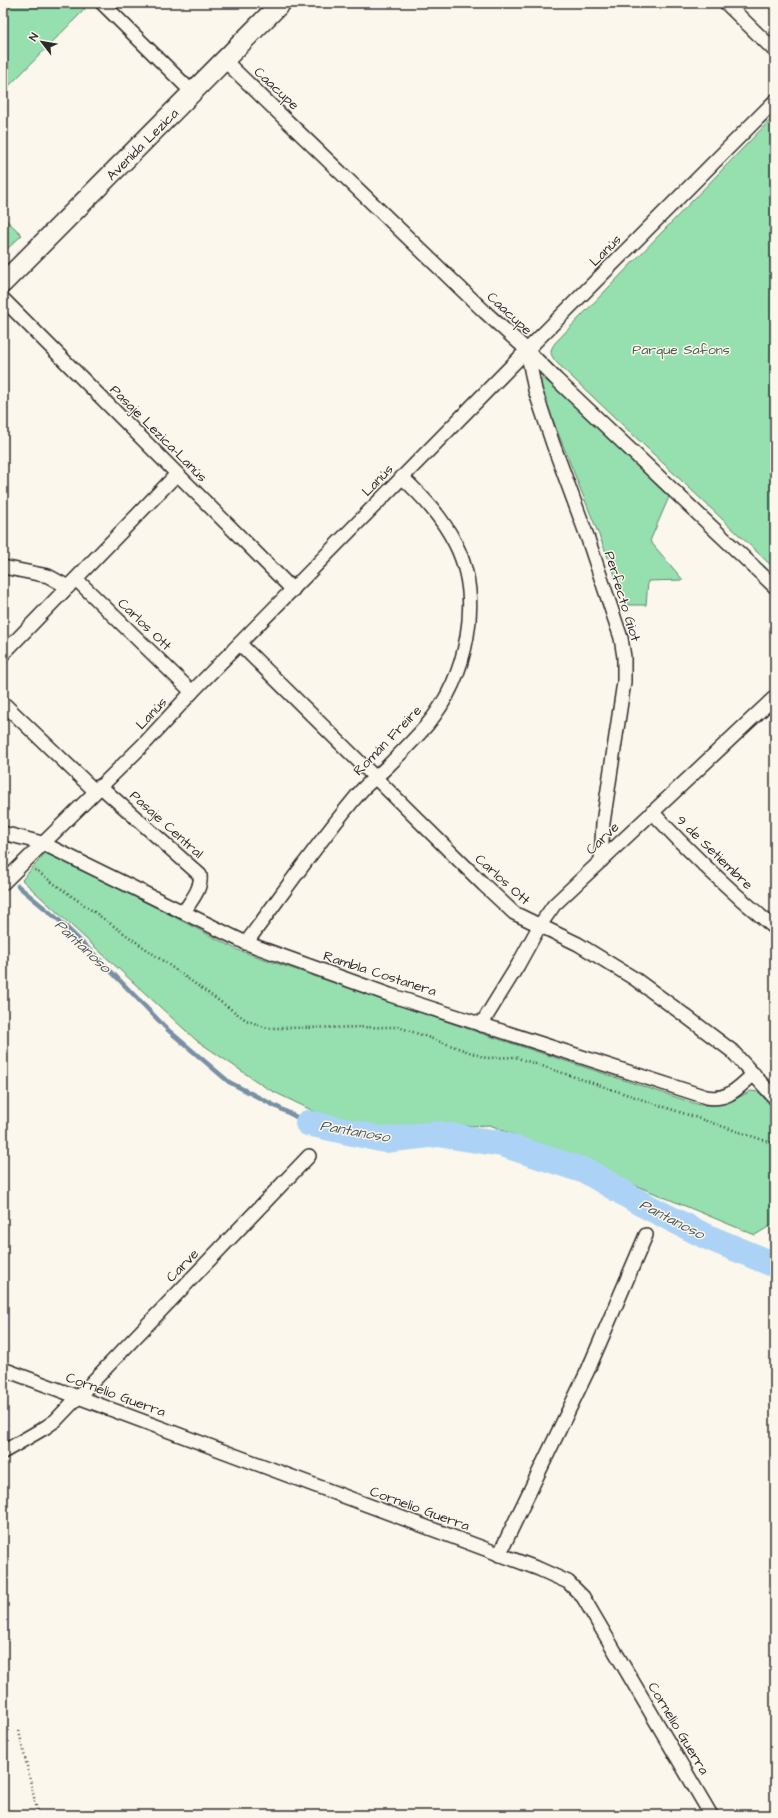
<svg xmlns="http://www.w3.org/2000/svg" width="778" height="1818" viewBox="0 0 778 1818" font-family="'Architects Daughter',sans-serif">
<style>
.green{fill:#96dfaf;stroke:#60856d}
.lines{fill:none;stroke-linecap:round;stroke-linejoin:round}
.stream{stroke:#7890a5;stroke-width:4.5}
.river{stroke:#acd3f6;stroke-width:26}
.street-casing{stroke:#2b2b2b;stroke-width:16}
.secondary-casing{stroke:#2b2b2b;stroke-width:22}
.path{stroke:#2b2b2b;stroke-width:2.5;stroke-dasharray:1 3;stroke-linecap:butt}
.street{stroke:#fbf7ec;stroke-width:13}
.secondary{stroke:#fbf7ec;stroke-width:19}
.labels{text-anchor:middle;stroke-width:3;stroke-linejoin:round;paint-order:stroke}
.street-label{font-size:14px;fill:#2b2b2b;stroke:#fbf7ec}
.park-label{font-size:14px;fill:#46584c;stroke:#fbf7ec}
.water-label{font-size:15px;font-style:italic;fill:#4b555e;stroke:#fbf7ec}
</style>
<rect width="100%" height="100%" fill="#fbf7ec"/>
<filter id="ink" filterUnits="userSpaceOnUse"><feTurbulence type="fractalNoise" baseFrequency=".025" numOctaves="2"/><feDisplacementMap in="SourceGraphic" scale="8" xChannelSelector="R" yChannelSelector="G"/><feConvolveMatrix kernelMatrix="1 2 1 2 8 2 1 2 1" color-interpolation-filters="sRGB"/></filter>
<g filter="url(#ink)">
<g class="green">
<polygon points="3,3 77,3 85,9 3,92"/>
<path d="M775,115V569L556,362C550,354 549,351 555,343Z"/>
<polygon points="3,217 22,235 3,253"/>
<polygon points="541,378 551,383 669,497 650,541 683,580 648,581 646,605 627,605 542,393 539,383"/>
<path d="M47,851L238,950L480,1033L700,1105C724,1106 730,1102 751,1091L759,1092L775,1111V1223L755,1235L490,1125L383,1130L330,1119L268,1089L196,1040L22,880Z"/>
</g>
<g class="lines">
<polyline class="stream" points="18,886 60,921 97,957 168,1030 229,1082 308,1123"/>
<polyline class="river" points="308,1123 385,1140 438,1134 502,1144 588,1172 642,1204 705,1236 775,1265"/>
<g class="street-casing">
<g id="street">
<polyline points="102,3 193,93"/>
<polyline points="726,3 775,51"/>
<polyline points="225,61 485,312 527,350 556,379 775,587"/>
<polyline points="3,299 293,590"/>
<polyline points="527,350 535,390 553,444 587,536 621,638 624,657 624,682 603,823 601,861"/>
<polyline points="3,567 48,576 68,587"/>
<polyline points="76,579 192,692"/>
<polyline points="240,644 484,885 514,913 578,944 635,979 683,1014 732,1051 775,1098"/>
<polyline points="3,654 177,474"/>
<polyline points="3,703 95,791"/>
<path d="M100,786L200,875C202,889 191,900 184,912"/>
<path d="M652,812C691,854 731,892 775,928"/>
<path d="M3,833L42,843L246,943L390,995L706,1097C729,1101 737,1088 754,1074"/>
<polyline points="3,883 146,742 192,692 527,350 775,101"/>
<path d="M246,943C284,892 320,839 361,791C369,782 379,775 388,766C401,753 415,739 427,725C467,677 484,599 455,543C442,517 423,497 402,477"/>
<polyline points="481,1025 518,965 540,925 554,905 775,697"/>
<polyline points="3,1369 539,1569 568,1582 583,1597 711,1815"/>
<polyline points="3,1452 46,1427 56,1420 309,1156"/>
<polyline points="499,1555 588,1370 646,1235"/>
</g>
</g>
<g class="secondary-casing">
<polyline id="secondary" points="3,283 281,3"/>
</g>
<g class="path">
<polyline points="3,850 14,855"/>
<polyline points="35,870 246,1020 267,1028 399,1027 486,1058 515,1057 775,1144"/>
<polyline points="19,1731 38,1815"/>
</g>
<use href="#street" class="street"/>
<use href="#secondary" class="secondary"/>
</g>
</g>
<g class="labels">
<g class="street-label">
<text transform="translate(277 88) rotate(43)" y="5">Caacupe</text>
<text transform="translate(142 144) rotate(-45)" y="5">Avenida Lezica</text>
<text transform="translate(605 250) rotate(-45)" y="5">Lanús</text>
<text transform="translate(510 313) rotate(43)" y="5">Caacupe</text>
<text transform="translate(159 433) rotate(45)" y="5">Pasaje Lezica-Lanús</text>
<text transform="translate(377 480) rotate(-46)" y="5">Lanús</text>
<text transform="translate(623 596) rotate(73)" y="5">Perfecto Giot</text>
<text transform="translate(145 624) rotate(44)" y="5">Carlos Ott</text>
<text transform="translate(151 713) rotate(-47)" y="5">Lanús</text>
<text transform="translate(387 740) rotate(-46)" y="5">Román Freire</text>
<text transform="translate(167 824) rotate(42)" y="5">Pasaje Central</text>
<text transform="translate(602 838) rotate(-44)" y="5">Carve</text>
<text transform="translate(715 852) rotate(44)" y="5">9 de Setiembre</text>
<text transform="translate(503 879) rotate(42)" y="5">Carlos Ott</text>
<text transform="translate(380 973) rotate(18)" y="5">Rambla Costanera</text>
<text transform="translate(182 1265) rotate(-46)" y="5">Carve</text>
<text transform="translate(116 1394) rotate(20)" y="5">Cornelio Guerra</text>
<text transform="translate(420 1508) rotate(20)" y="5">Cornelio Guerra</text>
<text transform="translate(679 1728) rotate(59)" y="5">Cornelio Guerra</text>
</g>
<g class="park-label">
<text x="681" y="354">Parque Safons</text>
</g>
<g class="water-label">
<text transform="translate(83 946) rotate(43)" y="5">Pantanoso</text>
<text transform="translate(355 1131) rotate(10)" y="5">Pantanoso</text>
<text transform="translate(672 1219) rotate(27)" y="5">Pantanoso</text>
</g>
</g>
<rect width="778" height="1818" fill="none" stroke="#fbf7ec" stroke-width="16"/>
<rect x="8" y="8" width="762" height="1802" fill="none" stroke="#2b2b2b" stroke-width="1.5" filter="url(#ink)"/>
<g transform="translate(42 42) rotate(301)" stroke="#fbf7ec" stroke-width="3" paint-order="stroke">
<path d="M0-3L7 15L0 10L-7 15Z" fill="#2b2b2b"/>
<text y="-6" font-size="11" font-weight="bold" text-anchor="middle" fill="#2b2b2b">N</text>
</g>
</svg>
